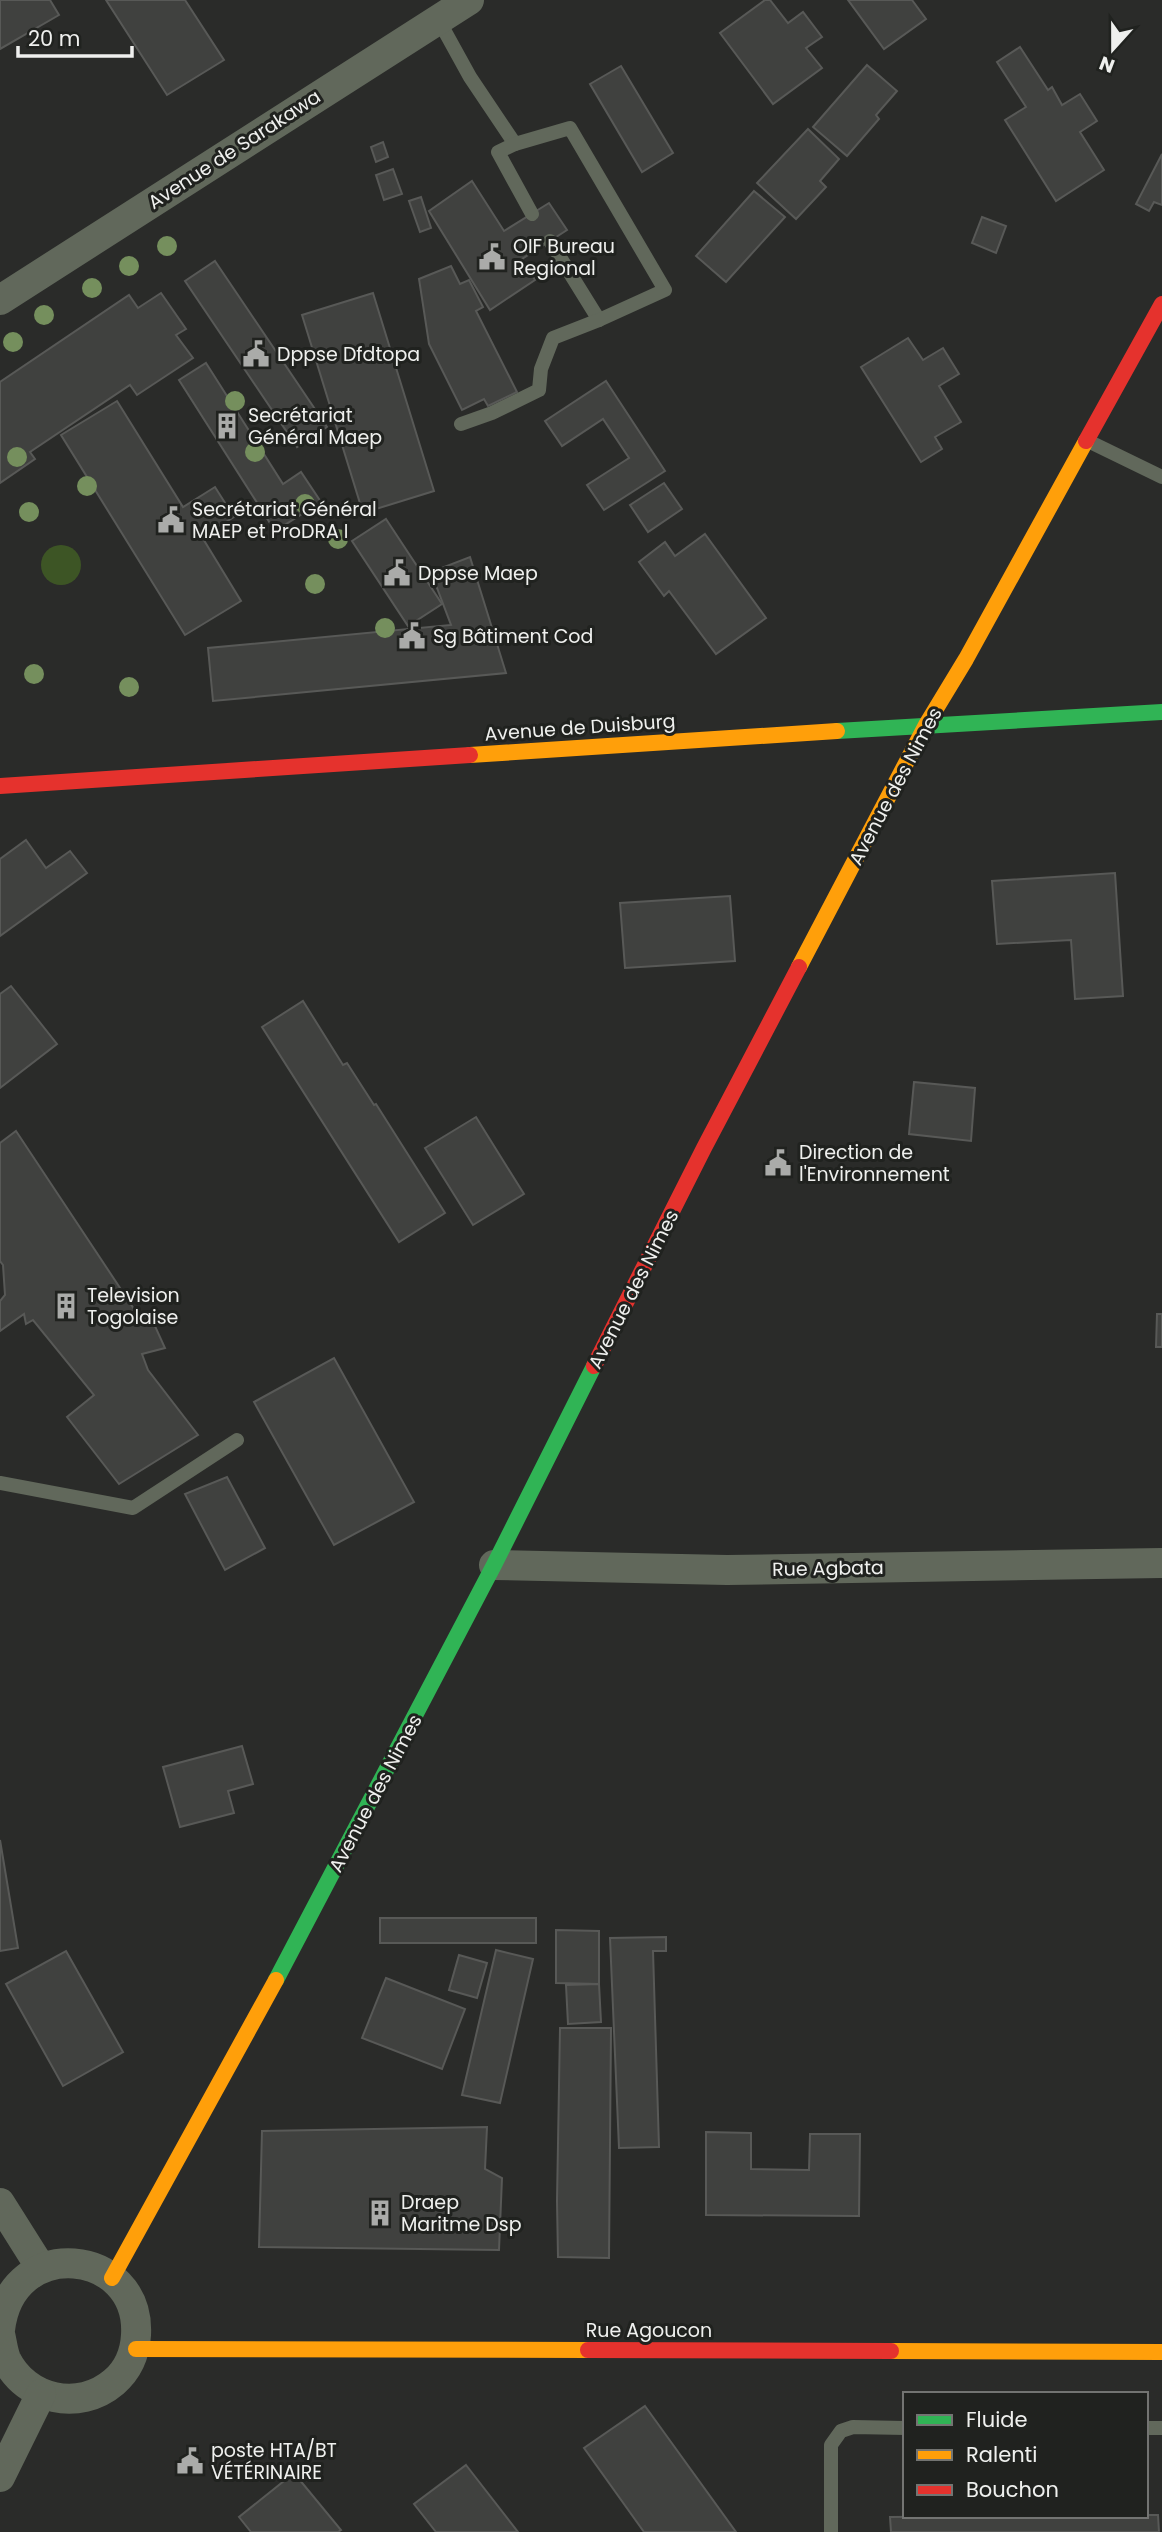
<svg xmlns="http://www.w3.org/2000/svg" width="1162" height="2532" viewBox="0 0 1162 2532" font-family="Poppins,sans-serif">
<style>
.green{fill:#3d5525}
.building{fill:#40413f;stroke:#585957;stroke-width:2}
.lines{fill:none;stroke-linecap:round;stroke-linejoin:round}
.lane{stroke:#61685b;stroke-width:14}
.street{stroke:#61685b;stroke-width:30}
.fast{stroke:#30b455;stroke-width:16}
.slow{stroke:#ff9f0a;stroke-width:16}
.jam{stroke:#e5322d;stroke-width:16}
.tree{fill:#758f5d}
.labels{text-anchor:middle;stroke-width:6;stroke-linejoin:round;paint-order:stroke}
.street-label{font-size:19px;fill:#eff0ee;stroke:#20221f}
.poi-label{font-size:19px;fill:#eff0ee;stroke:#20221f;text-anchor:start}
</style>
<rect width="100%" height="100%" fill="#2a2b29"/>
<circle class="green" cx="61" cy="565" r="20"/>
<g class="building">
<polygon points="0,0 50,0 59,15 0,49"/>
<polygon points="106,0 185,0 224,60 167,95"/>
<polygon points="765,0 770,0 788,23 803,12 822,37 806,48 822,68 773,104 720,33"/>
<polygon points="848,0 912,0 926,19 884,49"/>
<polygon points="1020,47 1048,90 1052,87 1062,105 1080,94 1097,121 1080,132 1104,170 1056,201 1005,120 1026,107 997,62"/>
<polygon points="867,65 897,91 876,115 879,119 847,156 813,127"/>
<polygon points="621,66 673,153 642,172 590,84"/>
<polygon points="808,129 839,159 820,181 826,187 796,219 757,183"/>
<polygon points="383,142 388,157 376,162 371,147"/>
<polygon points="1162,154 1162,205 1154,202 1149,211 1136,204"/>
<polygon points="393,169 402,194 384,200 376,175"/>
<polygon points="472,181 504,231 549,203 567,230 522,259 535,280 490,310 429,211"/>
<polygon points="754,191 785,217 726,282 696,256"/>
<polygon points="421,197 431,228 420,232 409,201"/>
<polygon points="982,217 1006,226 996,253 972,243"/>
<polygon points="215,261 327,427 297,447 185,281"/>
<polygon points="451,266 460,284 469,280 483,307 476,311 517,392 488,406 484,399 462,410 429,344 419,279"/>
<polygon points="161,293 186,329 176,335 193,358 137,395 130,385 30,452 35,459 0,483 0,382 129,295 138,308"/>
<polygon points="373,293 434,491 363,513 302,315"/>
<polygon points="908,338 923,360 943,348 959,374 939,386 961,422 935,437 942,449 921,462 861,367"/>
<polygon points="206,363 283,484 301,472 321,502 275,531 179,380"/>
<polygon points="606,381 665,471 604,510 587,485 629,458 603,419 562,446 545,421"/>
<polygon points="117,401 183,507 215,487 234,517 202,537 241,601 185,635 61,435"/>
<polygon points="664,483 682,509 648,532 630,505"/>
<polygon points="386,519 442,604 408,626 352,541"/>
<polygon points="705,534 766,618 716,654 669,591 664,596 639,562 665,542 675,556"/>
<polygon points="470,557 506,673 213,701 208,648 451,625 431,572"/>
<polygon points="26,840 46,868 70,851 87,873 0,936 0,859"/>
<polygon points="1115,873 1123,996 1075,999 1071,940 997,944 992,881"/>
<polygon points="730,896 735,961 625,968 620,903"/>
<polygon points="11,986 57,1044 0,1088 0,994"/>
<polygon points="303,1001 343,1065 347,1063 374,1105 376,1104 445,1213 399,1242 262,1027"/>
<polygon points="914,1082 975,1088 971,1141 909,1134"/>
<polygon points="476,1117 524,1194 473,1225 425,1148"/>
<polygon points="16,1131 136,1312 149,1313 165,1348 142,1354 148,1370 198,1435 119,1484 67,1417 94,1395 33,1320 26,1324 24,1314 0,1331 0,1301 5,1295 3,1265 0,1261 0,1143"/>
<polygon points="1157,1314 1162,1314 1162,1347 1156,1347"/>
<polygon points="334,1358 414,1502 334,1545 254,1402"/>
<polygon points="227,1477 265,1548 225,1570 185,1494"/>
<polygon points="242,1746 253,1784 228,1791 234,1813 180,1827 163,1767"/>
<polygon points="0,1840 18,1948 0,1951"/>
<rect x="380" y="1918" width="156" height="25"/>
<polygon points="556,1930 599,1931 599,1984 556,1983"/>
<polygon points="666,1937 666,1951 653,1951 659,2147 619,2148 610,1938"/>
<polygon points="496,1950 533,1959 500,2103 462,2095"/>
<polygon points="66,1951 123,2052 63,2086 6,1984"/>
<polygon points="459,1955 487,1963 477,1998 449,1990"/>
<polygon points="386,1978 465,2009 442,2069 362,2038"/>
<polygon points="599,1984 601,2022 568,2024 566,1985"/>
<polygon points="560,2028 611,2028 609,2258 558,2257 557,2201"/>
<polygon points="487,2127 485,2169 502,2178 499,2250 259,2247 262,2131"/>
<polygon points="706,2132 751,2133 751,2169 809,2170 810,2134 860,2134 859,2216 706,2215"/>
<polygon points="645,2406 736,2532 644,2532 584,2448"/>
<polygon points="466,2465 518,2532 436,2532 414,2504"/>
<polygon points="294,2473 341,2530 338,2532 251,2532 239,2517"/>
<polygon points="1146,2515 1158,2515 1159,2532 891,2532 890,2517"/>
</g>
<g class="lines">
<g class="lane">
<polyline points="438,19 470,77 515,144"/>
<polyline points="550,241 599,320"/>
<polyline points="461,424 492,413 539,390 541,369 553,338 599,320 665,290 570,128 515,144 498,152 532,214"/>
<polyline points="1088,441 1162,477"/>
<polyline points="0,1483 133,1508 237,1440"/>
<polyline points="1146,2428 1162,2428"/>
<polyline points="831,2532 831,2445 841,2431 853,2427 905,2428"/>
</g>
<g class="street">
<polyline points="0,300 469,0"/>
<polyline points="494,1565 727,1570 1162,1563"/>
<polyline points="0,2203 41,2268"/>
<path d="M0,2330C11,2233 141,2248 136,2335C135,2353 128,2370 114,2382C79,2412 26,2400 6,2359C3,2352 2,2342 0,2334"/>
<polyline points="0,2477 41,2394"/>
</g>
<g class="fast">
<polyline points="837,731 1162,712"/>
<polyline points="276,1980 494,1565 594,1366"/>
</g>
<g class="slow">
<polyline points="470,755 837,731"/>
<polyline points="799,967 926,725 966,659 1086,441"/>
<polyline points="112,2278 276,1980"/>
<polyline points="136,2349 588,2350"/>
<polyline points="891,2351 1162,2352"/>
</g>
<g class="jam">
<polyline points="1086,441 1162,304"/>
<polyline points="0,786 470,755"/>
<polyline points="594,1366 704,1148 799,967"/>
<polyline points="588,2350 891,2351"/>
</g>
</g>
<g class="tree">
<circle cx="167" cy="246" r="10"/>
<circle cx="129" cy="266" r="10"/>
<circle cx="92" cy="288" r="10"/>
<circle cx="44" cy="315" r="10"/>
<circle cx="13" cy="342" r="10"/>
<circle cx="235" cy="401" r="10"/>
<circle cx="255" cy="452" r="10"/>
<circle cx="17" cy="457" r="10"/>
<circle cx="87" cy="486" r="10"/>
<circle cx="305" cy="504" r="10"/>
<circle cx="29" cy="512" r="10"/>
<circle cx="338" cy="539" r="10"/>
<circle cx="315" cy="584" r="10"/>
<circle cx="385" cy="628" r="10"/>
<circle cx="34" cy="674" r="10"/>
<circle cx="129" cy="687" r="10"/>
</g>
<defs>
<g id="civic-bare" transform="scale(2.1)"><path d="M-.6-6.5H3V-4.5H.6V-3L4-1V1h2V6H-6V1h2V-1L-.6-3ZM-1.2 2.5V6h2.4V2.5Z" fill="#aaaba9" stroke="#20221f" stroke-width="2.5" paint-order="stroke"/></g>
<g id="building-bare" transform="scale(2.1)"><path d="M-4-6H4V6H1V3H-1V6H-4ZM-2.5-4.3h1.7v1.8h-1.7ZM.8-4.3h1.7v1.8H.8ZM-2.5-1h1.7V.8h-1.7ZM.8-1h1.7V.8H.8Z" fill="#aaaba9" stroke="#20221f" stroke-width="2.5" paint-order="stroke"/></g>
</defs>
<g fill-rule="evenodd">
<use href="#civic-bare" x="492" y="257"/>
<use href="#civic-bare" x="256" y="354"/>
<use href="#building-bare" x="227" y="426"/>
<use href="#civic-bare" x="171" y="520"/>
<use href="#civic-bare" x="397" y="573"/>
<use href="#civic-bare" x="412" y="636"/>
<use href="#civic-bare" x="778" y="1163"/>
<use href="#building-bare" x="66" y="1306"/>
<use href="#building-bare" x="380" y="2213"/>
<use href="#civic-bare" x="190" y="2461"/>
</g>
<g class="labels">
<g class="street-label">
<text transform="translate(234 149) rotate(-33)" y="7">Avenue de Sarakawa</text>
<text transform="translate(580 727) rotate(-4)" y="7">Avenue de Duisburg</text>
<text transform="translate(895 786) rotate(-62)" y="7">Avenue des Nimes</text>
<text transform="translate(633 1289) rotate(-63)" y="7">Avenue des Nimes</text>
<text transform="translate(828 1568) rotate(-1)" y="7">Rue Agbata</text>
<text transform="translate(375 1793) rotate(-62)" y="7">Avenue des Nimes</text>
<text x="649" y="2337">Rue Agoucon</text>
</g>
<g class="poi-label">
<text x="513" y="253">OIF Bureau<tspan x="513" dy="22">Regional</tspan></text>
<text x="277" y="361">Dppse Dfdtopa</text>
<text x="248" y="422">Secrétariat<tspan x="248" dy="22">Général Maep</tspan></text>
<text x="192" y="516">Secrétariat Général<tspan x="192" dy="22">MAEP et ProDRA I</tspan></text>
<text x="418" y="580">Dppse Maep</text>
<text x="433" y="643">Sg Bâtiment Cod</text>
<text x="799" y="1159">Direction de<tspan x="799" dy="22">l'Environnement</tspan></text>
<text x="87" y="1302">Television<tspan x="87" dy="22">Togolaise</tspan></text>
<text x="401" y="2209">Draep<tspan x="401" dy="22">Maritme Dsp</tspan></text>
<text x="211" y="2457">poste HTA/BT<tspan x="211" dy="22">VÉTÉRINAIRE</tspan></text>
</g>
</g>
<rect x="903" y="2392" width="245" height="126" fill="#20221f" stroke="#737472" stroke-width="2"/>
<rect x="917" y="2415" width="35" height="10" fill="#30b455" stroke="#737472" stroke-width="2"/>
<text x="966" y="2427" font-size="21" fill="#eff0ee">Fluide</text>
<rect x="917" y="2450" width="35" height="10" fill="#ff9f0a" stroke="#737472" stroke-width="2"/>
<text x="966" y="2462" font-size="21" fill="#eff0ee">Ralenti</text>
<rect x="917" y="2485" width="35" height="10" fill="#e5322d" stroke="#737472" stroke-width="2"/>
<text x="966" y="2497" font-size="21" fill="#eff0ee">Bouchon</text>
<g transform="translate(1113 49) rotate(201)" stroke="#20221f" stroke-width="5" paint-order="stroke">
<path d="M0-5L12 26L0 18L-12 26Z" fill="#eff0ee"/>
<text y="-10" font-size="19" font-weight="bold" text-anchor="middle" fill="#eff0ee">N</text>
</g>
<path d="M18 46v10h114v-10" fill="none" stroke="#eff0ee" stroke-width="3.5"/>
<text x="28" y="46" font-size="21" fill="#eff0ee" stroke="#20221f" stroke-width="5" paint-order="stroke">20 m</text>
</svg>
